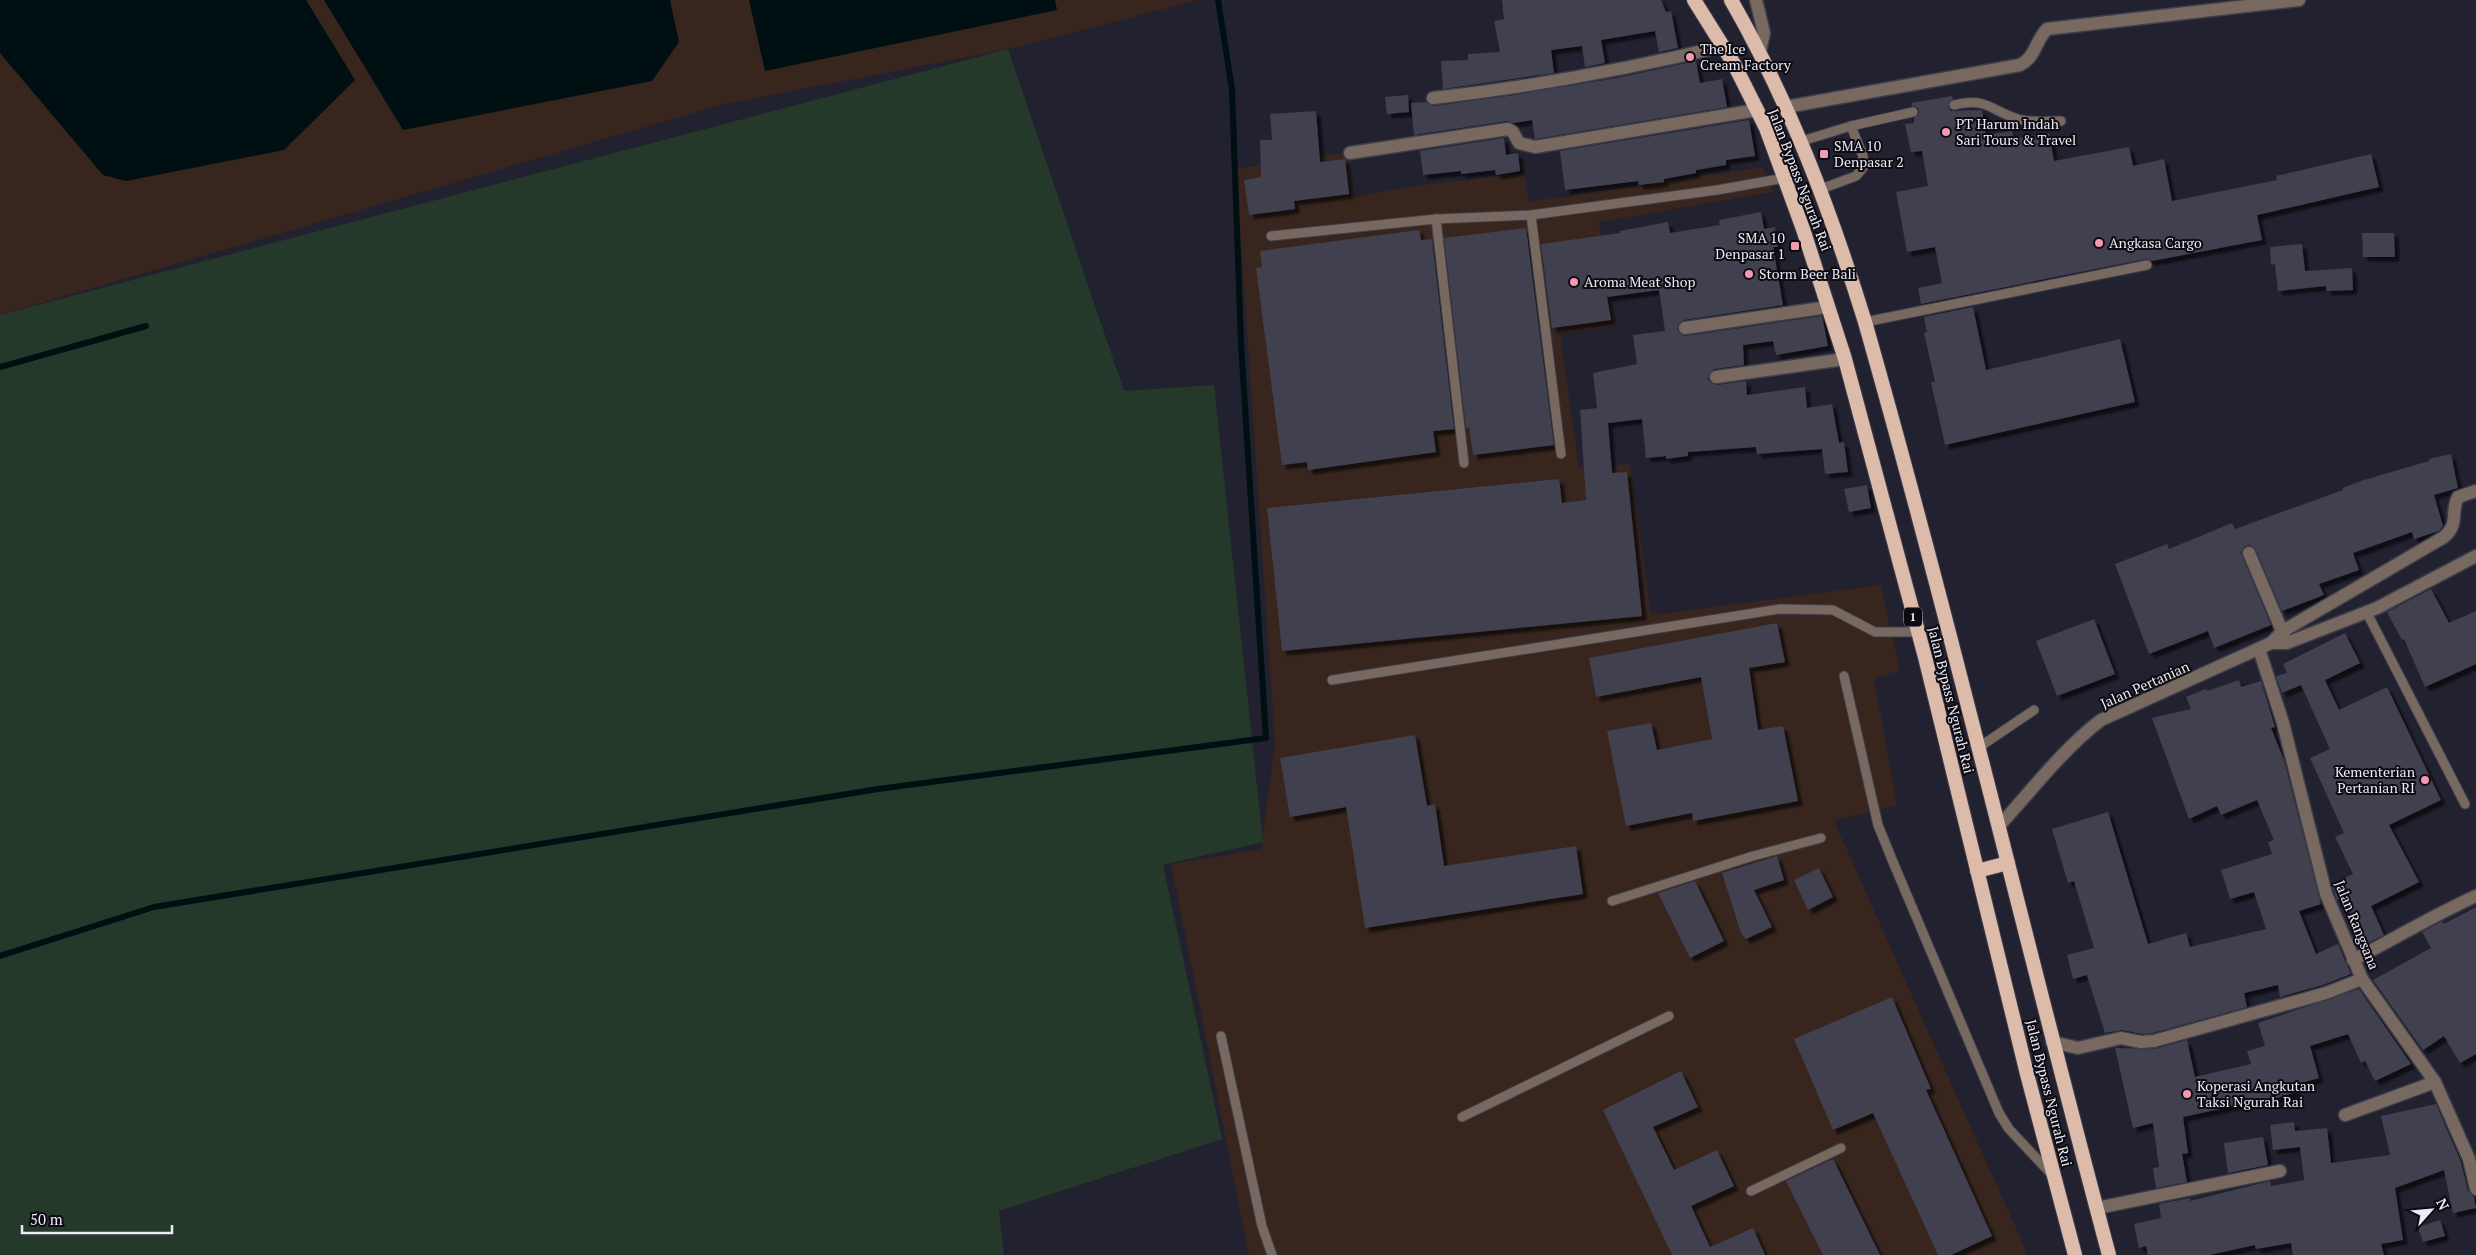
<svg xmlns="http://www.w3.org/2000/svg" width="2476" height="1255" viewBox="0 0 2476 1255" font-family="'PT Serif',serif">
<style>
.industrial{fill:#37251e}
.green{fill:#243929}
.water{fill:#000f12}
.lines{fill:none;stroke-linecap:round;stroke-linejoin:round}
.stream{stroke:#000f12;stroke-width:6}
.building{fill:#403f4f;filter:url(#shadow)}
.service-casing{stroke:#3e3d4b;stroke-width:11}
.minor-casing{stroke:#3e3d4b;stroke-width:15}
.trunk-casing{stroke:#3e3d4b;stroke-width:16}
.service{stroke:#776860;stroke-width:9}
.minor{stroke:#776860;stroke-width:12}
.trunk{stroke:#dba;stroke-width:14}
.poi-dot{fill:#f29aaf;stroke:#0c0b12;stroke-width:2}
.labels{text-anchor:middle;stroke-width:4;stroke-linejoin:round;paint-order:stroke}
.shield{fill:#0c0b12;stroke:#a9a8b1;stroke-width:1}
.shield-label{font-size:12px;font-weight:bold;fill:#ecebf5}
.poi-label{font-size:14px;fill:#ecebf5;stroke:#0c0b12;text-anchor:start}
.street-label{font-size:14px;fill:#ecebf5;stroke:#0c0b12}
</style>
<defs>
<filter id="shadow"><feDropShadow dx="4.5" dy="4.5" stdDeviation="1" flood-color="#0009"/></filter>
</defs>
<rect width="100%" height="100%" fill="#22212f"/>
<g class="industrial">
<polygon points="0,0 1199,0 1008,49 721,105 0,315"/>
<polygon points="1347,152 1353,197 1415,186 1524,173 1529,202 1763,167 1773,192 1599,222 1615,326 1560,334 1579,468 1630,464 1651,615 1881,585 1900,671 1874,678 1897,805 1834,821 2028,1255 1249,1255 1171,864 1261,849 1275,744 1236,169"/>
</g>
<polygon class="green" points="1008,49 1124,391 1214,385 1263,842 1163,865 1222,1139 999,1211 1004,1255 0,1255 0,315"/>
<g class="water">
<polygon points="0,0 306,0 355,80 284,150 126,181 103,175 0,53"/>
<polygon points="324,0 670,0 679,42 652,81 403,130"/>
<polygon points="749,0 1055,0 1057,10 765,71"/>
</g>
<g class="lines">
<g class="stream">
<polyline points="0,367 146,326"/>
<polyline points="0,956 154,907 878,789 1266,738 1241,344 1232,89 1218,0"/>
</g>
</g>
<g class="building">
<polygon points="1502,0 1661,0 1666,12 1671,11 1678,48 1659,52 1655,31 1601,40 1605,63 1585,67 1582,46 1551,50 1554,73 1443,89 1441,61 1468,60 1468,54 1500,52 1494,21 1504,19"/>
<polygon points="1696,61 1700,83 1722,79 1727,107 1535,139 1532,120 1514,123 1507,121 1414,135 1411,103 1426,102 1434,106 1508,96 1617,78"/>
<polygon points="1408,95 1409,112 1387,114 1385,97"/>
<polygon points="1952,96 1953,99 1948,106 1951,111 1982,110 1986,135 2012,131 2014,139 2049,133 2054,161 2129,147 2133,166 2164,159 2172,201 2277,180 2276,176 2371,154 2379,187 2257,215 2262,240 2152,261 2146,259 1921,304 1918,288 1942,283 1935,247 1907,252 1896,192 1928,186 1922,151 1911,152 1905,124 1914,123 1914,118 1919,113 1918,108 1912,106 1911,103"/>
<polygon points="1316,111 1320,162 1345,159 1349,194 1294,201 1295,209 1249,215 1244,180 1261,177 1260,140 1272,140 1270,114"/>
<polygon points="1749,120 1755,156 1726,160 1726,165 1696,170 1696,173 1664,179 1664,182 1639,185 1638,181 1565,190 1560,151"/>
<polygon points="1504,138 1506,155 1518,153 1520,171 1496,175 1495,170 1461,174 1461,171 1423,175 1420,151"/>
<polygon points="1761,212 1764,229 1775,227 1778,247 1773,247 1783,305 1684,320 1678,325 1677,330 1682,335 1686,336 1822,316 1828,346 1776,355 1773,341 1743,345 1744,365 1714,369 1709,374 1708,379 1710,382 1717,385 1746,381 1747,395 1805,387 1807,408 1832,404 1839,443 1844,442 1848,472 1825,474 1822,449 1757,454 1756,447 1688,452 1688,456 1666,459 1666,456 1646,458 1642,419 1608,423 1612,473 1627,472 1642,616 1282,651 1267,508 1559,479 1562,503 1586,500 1580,410 1597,408 1593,373 1637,364 1633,335 1665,331 1659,290 1607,297 1611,320 1552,328 1541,244 1620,233 1620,231 1668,222 1670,233 1720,225 1719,220"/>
<polygon points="1526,228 1554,445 1473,455 1469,427 1466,428 1444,238"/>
<polygon points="1419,230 1421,240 1432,239 1454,429 1433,431 1436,452 1308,470 1307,462 1282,465 1256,268 1262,267 1260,251"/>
<polygon points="2362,233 2394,233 2395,257 2363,257"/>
<polygon points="2302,244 2305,271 2352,268 2353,290 2326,291 2326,286 2278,291 2275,264 2271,265 2270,247"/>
<polygon points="1973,307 1986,370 2120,339 2135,402 1945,445 1931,382 1935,382 1924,333 1927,332 1924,317"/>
<polygon points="2451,454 2458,488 2434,495 2443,526 2439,531 2414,539 2412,532 2353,553 2359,570 2319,584 2324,595 2282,611 2256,550 2250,545 2245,546 2241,552 2242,556 2271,625 2214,648 2208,631 2149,654 2115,564 2167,544 2169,549 2232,523 2235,529 2343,490 2342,488 2364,480 2429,461 2429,459"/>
<polygon points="1867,485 1871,508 1849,512 1844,489"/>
<polygon points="2431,589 2449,623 2476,611 2476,664 2425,687 2404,639 2402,640 2387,612"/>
<polygon points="2094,619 2115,674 2057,696 2036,641"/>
<polygon points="1777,623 1785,662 1749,668 1758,730 1783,726 1798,801 1693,821 1692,813 1626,826 1607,731 1651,723 1657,750 1712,739 1701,677 1596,697 1589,658"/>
<polygon points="2345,633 2360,663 2325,680 2339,710 2387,687 2441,800 2389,825 2419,882 2371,906 2384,935 2364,945 2344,898 2337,900 2332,884 2353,874 2335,837 2344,833 2310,758 2330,749 2301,685 2282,693 2276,676 2287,673 2283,664"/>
<polygon points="2239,680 2241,687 2261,681 2272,717 2275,727 2271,728 2284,760 2321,904 2299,911 2316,954 2338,944 2351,974 2323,985 2280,997 2278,985 2244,993 2247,1007 2153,1033 2142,1034 2122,1030 2105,1033 2087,975 2073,979 2067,955 2094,948 2074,881 2068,883 2052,829 2108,812 2148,944 2186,933 2190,947 2266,929 2254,892 2230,899 2221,870 2272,854 2268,842 2274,840 2257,800 2221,815 2217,806 2189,819 2152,718 2191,709 2186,697 2206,689 2207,691"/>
<polygon points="1415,735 1427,806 1435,804 1444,866 1576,846 1583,894 1365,928 1346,807 1290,817 1280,758"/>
<polygon points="1777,856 1784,880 1754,890 1772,927 1746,939 1741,933 1722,873"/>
<polygon points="1819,868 1833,897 1808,910 1794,880"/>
<polygon points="1695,881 1724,941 1690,958 1658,893"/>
<polygon points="2476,907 2476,1054 2460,1063 2444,1036 2423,1050 2373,980 2431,948 2422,932 2442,921 2444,924"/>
<polygon points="2359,989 2411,1064 2375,1081 2365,1061 2361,1063 2348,1034 2310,1046 2319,1078 2294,1085 2296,1092 2266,1101 2266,1099 2183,1117 2188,1153 2182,1154 2187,1182 2156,1188 2153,1168 2159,1167 2153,1123 2133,1128 2115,1048 2155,1049 2187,1040 2195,1077 2251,1064 2247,1051 2265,1046 2258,1023"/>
<polygon points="1892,997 1931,1089 1926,1090 1992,1236 1951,1255 1938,1255 1873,1113 1833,1130 1794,1039"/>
<polygon points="1681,1071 1698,1107 1653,1127 1674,1170 1717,1150 1734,1186 1691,1206 1710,1247 1753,1228 1765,1255 1672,1255 1603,1110"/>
<polygon points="2436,1104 2461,1162 2468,1191 2474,1197 2476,1208 2453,1213 2444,1170 2395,1188 2403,1240 2381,1244 2384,1255 2293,1255 2291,1243 2256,1249 2255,1245 2209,1255 2148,1255 2146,1246 2139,1248 2134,1224 2161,1218 2159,1204 2190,1198 2190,1201 2270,1181 2271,1186 2304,1180 2300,1147 2273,1150 2270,1125 2294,1122 2295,1131 2327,1128 2331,1163 2390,1155 2381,1116"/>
<polygon points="2263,1137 2268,1165 2228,1173 2224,1143"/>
<polygon points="1833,1159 1880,1255 1823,1255 1786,1181"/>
<polygon points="2440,1220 2445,1236 2423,1242 2418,1227"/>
</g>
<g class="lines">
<g class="service-casing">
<g id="service">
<path d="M1954,105C1988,97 1989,110 2018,119C2032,123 2046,121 2061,121"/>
<polyline points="1802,141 1851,126 1913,112"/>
<polyline points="1821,189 1856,176 1863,168 1863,156 1851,126"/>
<polyline points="1531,215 1561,454"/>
<polyline points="1436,219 1464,463"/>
<polyline points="1271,236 1436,219 1531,215 1717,190 1785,178"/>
<polyline points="1865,322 2147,265"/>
<polyline points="2366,611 2465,804"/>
<polyline points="1844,676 1878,825 1893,862 1999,1113 2009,1129 2053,1176"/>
<polyline points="1332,680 1780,609 1833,610 1875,632 1917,632"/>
<polyline points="1978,748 2034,710"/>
<polyline points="1612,901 1753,856 1821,838"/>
<polyline points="1221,1036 1262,1226 1272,1255"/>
<polyline points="1462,1117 1669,1016"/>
<polyline points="1751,1191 1841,1148"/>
</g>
</g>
<g class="minor-casing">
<g id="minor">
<polyline points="1756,0 1764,33 1760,51"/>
<path d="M1433,98C1531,87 1628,69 1724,46"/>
<path d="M1786,107L2020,65C2035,58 2036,40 2047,29L2299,0"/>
<polyline points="1350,153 1508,129 1513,132 1519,143 1535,147 1757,110"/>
<polyline points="1685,328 1828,307"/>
<polyline points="1716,377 1845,359"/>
<polyline points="2249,553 2285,638"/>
<path d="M2271,643L2283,631L2444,537C2460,523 2450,512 2458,497L2476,491"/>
<polyline points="2259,649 2283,723 2326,894 2362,979 2435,1082 2469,1159 2476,1189"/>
<path d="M1999,826C2031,791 2064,748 2101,720L2271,643H2287L2377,608L2476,556"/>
<path d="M2353,960C2394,939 2434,915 2476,896"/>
<polyline points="2052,1042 2078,1048 2121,1038 2141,1042 2154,1041 2326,993 2362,979"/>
<polyline points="2345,1115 2435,1082"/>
<polyline points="2097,1208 2280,1171"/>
</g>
</g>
<g class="trunk-casing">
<g id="trunk">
<polyline points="1694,0 1734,64 1766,128 1803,229 1845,359 1926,661 2027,1074 2075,1255"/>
<path d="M1731,0C1790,103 1830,209 1865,322C1953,631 2026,945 2109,1255"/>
<polyline points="1977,871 2008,863"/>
</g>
</g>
<use href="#service" class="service"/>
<use href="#minor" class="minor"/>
<use href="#trunk" class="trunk"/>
</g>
<g class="poi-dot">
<circle cx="1690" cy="57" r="5"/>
<circle cx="1946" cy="132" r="5"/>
<rect x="1819" y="149" width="10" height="10" rx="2.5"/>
<circle cx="2099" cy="243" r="5"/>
<rect x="1790" y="241" width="10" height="10" rx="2.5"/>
<circle cx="1749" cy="274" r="5"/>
<circle cx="1574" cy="282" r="5"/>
<circle cx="2425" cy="780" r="5"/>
<circle cx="2187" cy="1094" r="5"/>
</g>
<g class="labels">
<rect class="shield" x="1904" y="607.5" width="18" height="19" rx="4"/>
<g class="shield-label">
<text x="1913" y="621">1</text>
</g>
<g class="poi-label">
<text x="1700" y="54">The Ice<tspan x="1700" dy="16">Cream Factory</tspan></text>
<text x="1956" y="129">PT Harum Indah<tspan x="1956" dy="16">Sari Tours &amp; Travel</tspan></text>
<text x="1834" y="151">SMA 10<tspan x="1834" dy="16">Denpasar 2</tspan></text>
<text x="1785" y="243" text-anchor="end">SMA 10<tspan x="1785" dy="16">Denpasar 1</tspan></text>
<text x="2109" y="248">Angkasa Cargo</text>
<text x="1759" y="279">Storm Beer Bali</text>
<text x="1584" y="287">Aroma Meat Shop</text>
<text x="2415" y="777" text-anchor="end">Kementerian<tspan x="2415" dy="16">Pertanian RI</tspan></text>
<text x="2197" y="1091">Koperasi Angkutan<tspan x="2197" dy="16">Taksi Ngurah Rai</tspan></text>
</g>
<g class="street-label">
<text transform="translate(1800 180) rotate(69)" y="5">Jalan Bypass Ngurah Rai</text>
<text transform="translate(2145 685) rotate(-24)" y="5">Jalan Pertanian</text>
<text transform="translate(1951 700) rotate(76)" y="5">Jalan Bypass Ngurah Rai</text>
<text transform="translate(2357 925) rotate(68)" y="5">Jalan Rangsana</text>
<text transform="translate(2049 1093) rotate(76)" y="5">Jalan Bypass Ngurah Rai</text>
</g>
</g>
<g transform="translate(2431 1210) rotate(63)" stroke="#0c0b12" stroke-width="4" paint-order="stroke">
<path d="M0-4L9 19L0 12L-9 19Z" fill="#ecebf5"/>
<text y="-8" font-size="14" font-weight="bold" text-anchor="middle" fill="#ecebf5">N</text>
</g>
<path d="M22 1225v8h150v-8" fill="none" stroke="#ecebf5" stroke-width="2.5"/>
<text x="30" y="1225" font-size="15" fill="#ecebf5" stroke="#0c0b12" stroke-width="4" paint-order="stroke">50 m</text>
</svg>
